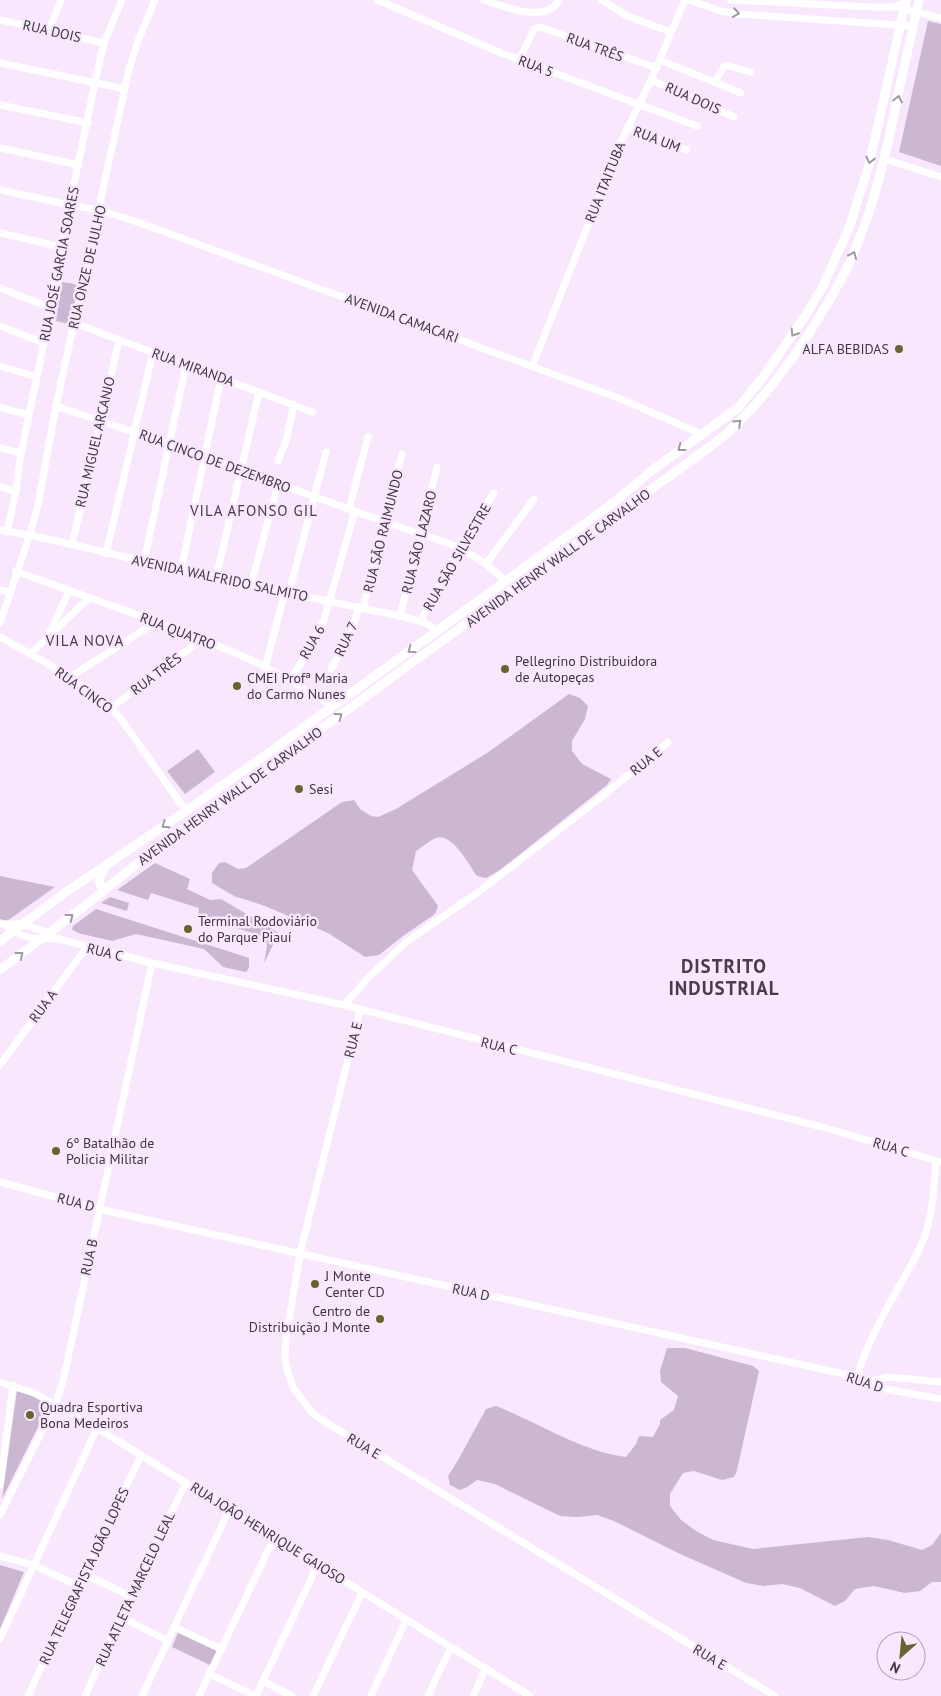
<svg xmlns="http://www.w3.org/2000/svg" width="941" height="1696" viewBox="0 0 941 1696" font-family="'PT Sans',sans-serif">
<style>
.green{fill:#cbb7d1}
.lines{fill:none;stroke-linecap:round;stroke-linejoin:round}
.minor{stroke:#fff;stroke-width:7}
.major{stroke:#fff;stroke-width:9}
.oneway{stroke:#9e9ba0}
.poi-dot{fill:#6a632f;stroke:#f9e7fe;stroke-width:2}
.labels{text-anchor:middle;stroke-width:5;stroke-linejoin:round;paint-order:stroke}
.street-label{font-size:14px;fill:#3e3740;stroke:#f9e7fe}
.poi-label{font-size:14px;fill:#3e3740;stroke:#f9e7fe;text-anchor:start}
.neighbourhood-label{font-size:15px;letter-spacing:1px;fill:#4a3b4d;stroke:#f9e7fe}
.district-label{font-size:19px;font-weight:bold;letter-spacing:1px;fill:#4a3b4d;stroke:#f9e7fe}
</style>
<rect width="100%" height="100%" fill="#f9e7fe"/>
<g class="green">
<polygon points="928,21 941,24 941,166 899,152"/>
<polygon points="62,282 80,285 71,325 56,321"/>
<path d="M569,694L580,698L588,706L585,719L572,741V751L582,764L611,779L607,785L500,870L486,878L477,876C469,865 452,832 436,838C429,841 422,847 416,851L412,870L438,906L435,914L403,936L379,955L365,957L328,933L265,906L234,896L212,883V873L219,863L225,862L238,869L246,868L342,802L354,800L360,809L371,816L378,817L396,809L487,753Z"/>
<polygon points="198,749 215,772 185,794 167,771"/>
<polygon points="155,863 190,879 187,889 210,900 221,899 279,933 264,963 267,945 265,939 258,935 198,916 199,908 151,893 148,900 117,890"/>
<polygon points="0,876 55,887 7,921 0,919"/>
<polygon points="110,897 129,903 127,911 101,903"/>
<polygon points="96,909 249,958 249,968 246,972 223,967 204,949 136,934 112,941 78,933 72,929 73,926"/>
<path d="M667,1348H685L753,1366L759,1371L737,1470L734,1477L722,1480L694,1471L683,1473L670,1494V1506L681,1520L696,1531L713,1540L753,1549L868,1537L888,1540L922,1550L932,1545L941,1533V1582H932L920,1591L905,1593L874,1586L855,1589L845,1601L835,1606L800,1588L782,1584L764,1586L746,1583L678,1553L614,1521L597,1515L579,1517L560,1516L495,1484L477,1480L467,1487L460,1490L450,1485L448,1476L457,1462L486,1409L496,1406C539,1423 580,1451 626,1457L636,1444L639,1436L653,1437L660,1424V1420L674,1410L678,1396L661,1382L660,1371Z"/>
<polygon points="17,1390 50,1403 2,1499"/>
<polygon points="0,1565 24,1572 0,1629"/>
<polygon points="179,1630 218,1649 210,1665 172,1647"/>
</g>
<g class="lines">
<g class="minor">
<polyline points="378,0 501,53 697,126"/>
<path d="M484,0C503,6 547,25 559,0"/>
<polyline points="602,0 627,16 671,32"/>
<polyline points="689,0 721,11 737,14 913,26"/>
<polyline points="731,0 872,7 894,7 906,2"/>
<polyline points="899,8 941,18"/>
<polyline points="0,20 104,43"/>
<polyline points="49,30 61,0"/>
<polyline points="519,60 534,29 540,27 657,68"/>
<polyline points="660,60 741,93"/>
<polyline points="0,63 125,89"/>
<polyline points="651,80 734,117"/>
<polyline points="715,82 724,66 730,66 750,72"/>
<polyline points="0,105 88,123"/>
<polyline points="627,127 687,150"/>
<polyline points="0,148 79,165"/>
<polyline points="885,159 941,177"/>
<polyline points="0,190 70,205 100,210 143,224 621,399 701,434"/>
<polyline points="0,233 61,247"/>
<polyline points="0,288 51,308"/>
<polyline points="74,323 312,412"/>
<polyline points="0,326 44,343"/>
<polyline points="0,366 37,377"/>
<polyline points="532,367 620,144 651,80 685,0"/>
<polyline points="56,406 134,432 385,522 459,547 486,564 506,581"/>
<polyline points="0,407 29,415"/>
<polyline points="0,448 21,453"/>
<polyline points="278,461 285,444 294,405"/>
<polyline points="0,487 16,491"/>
<polyline points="349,509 368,437"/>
<polyline points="0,530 48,539 216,578 400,616 426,623 437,630"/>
<polyline points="7,532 16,491 21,453 44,343 57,267 95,82 104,43 122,0"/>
<polyline points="72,545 119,340"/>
<polyline points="106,554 153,352"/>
<polyline points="144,562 186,365"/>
<polyline points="486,564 534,499"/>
<polyline points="181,570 221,378"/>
<path d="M16,571C93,600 172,625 247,658C277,672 305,689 333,706"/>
<polyline points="216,578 259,392"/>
<polyline points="251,585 278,484"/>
<polyline points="0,590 10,592"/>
<polyline points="289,593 326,452"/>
<polyline points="363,608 402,454"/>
<polyline points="400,616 437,467"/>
<polyline points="420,622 459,547 494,493"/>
<polyline points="0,623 29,537 38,505 56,406 129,69 138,41 155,0"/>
<polyline points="50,632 69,591"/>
<path d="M0,637C42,661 89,683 121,719L186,811"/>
<polyline points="30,654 89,598"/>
<polyline points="265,668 285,592"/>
<polyline points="331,669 350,638 359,607"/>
<polyline points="69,678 156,622"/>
<polyline points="290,680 312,646 324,620 355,511"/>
<polyline points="111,708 201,640"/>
<polyline points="0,924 22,924 49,933 52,936"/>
<path d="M5,925C19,938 37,940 55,938L152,963L344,1005L822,1127L941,1162"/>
<polyline points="344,1005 367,979 405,943 480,891 604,795 668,742"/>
<polyline points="360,1010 300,1254 286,1339 285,1358 288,1373 294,1389 313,1414 330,1425 775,1696"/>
<polyline points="0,1065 86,948"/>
<polyline points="0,1182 99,1209 857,1377 886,1389 941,1399"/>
<path d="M857,1377C866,1346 881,1318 897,1290C907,1273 918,1255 925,1236C933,1212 934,1186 936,1161"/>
<polyline points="870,1381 888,1377 941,1382"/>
<polyline points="0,1382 34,1393 97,1428 530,1696"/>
<polyline points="0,1485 13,1385"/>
<polyline points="0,1515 56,1403 64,1377 152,963"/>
<polyline points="0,1556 33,1565 79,1586"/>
<polyline points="84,1574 130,1596"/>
<polyline points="121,1617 168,1641"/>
<polyline points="174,1627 221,1649"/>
<polyline points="0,1639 97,1428"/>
<polyline points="209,1674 256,1696 318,1564"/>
<polyline points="263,1681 292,1696"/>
<polyline points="28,1696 141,1455"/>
<polyline points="85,1696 130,1596 186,1483"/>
<polyline points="142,1696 229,1510"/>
<polyline points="199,1696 274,1538"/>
<polyline points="313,1696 362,1593"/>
<polyline points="371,1696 406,1620"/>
<polyline points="428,1696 451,1647"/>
<polyline points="473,1696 486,1668"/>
</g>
<g class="major">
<polyline points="103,891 99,880 102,872 105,868"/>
<polyline points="0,941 66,892 186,811 274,749 506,581 617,500 650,472 738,408 764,376 807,313 822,288 849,228 869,165 906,0"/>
<path d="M0,970L91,901L154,850L715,443C749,416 775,383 800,347C819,318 837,290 851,259C874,208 886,154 897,100C904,66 912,33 919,0"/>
</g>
</g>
<defs><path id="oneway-chevron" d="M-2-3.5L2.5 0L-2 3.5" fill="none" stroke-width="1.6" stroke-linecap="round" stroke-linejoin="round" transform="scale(1.25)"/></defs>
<g class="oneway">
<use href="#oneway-chevron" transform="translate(736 13) rotate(8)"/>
<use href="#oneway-chevron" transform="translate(898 99) rotate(-78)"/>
<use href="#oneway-chevron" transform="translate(870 160) rotate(104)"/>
<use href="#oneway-chevron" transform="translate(853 255) rotate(-67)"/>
<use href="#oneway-chevron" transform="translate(794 333) rotate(123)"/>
<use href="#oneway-chevron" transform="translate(738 423) rotate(-43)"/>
<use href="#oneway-chevron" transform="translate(681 448) rotate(143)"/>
<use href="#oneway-chevron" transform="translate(411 650) rotate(144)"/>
<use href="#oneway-chevron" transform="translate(339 716) rotate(-36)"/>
<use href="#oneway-chevron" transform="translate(165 825) rotate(146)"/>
<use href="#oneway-chevron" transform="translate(70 917) rotate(-37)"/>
<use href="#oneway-chevron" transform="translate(20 955) rotate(-38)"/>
</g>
<g class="poi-dot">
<circle cx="899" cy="349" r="5"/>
<circle cx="505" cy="669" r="5"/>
<circle cx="237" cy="686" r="5"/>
<circle cx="299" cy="789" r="5"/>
<circle cx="188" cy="929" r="5"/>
<circle cx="56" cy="1151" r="5"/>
<circle cx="315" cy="1284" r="5"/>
<circle cx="380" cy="1319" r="5"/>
<circle cx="30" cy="1415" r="5"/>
</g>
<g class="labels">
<g class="street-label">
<text transform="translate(52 31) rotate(13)" y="5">RUA DOIS</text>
<text transform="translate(595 47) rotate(20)" y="5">RUA TRÊS</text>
<text transform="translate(536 66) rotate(21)" y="5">RUA 5</text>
<text transform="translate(693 98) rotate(24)" y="5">RUA DOIS</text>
<text transform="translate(657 139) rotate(21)" y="5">RUA UM</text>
<text transform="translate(605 182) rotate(-68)" y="5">RUA ITAITUBA</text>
<text transform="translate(59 264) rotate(-79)" y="5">RUA JOSÉ GARCIA SOARES</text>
<text transform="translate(87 267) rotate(-77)" y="5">RUA ONZE DE JULHO</text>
<text transform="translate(402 318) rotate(20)" y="5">AVENIDA CAMACARI</text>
<text transform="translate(193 367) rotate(20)" y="5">RUA MIRANDA</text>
<text transform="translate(95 442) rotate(-77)" y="5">RUA MIGUEL ARCANJO</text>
<text transform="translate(215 461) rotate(20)" y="5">RUA CINCO DE DEZEMBRO</text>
<text transform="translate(383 531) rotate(-76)" y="5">RUA SÃO RAIMUNDO</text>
<text transform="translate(419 542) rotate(-76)" y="5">RUA SÃO LAZARO</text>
<text transform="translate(457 557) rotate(-60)" y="5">RUA SÃO SILVESTRE</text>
<text transform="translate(558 558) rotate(-36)" y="5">AVENIDA HENRY WALL DE CARVALHO</text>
<text transform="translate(220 578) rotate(12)" y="5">AVENIDA WALFRIDO SALMITO</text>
<text transform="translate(178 631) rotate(21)" y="5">RUA QUATRO</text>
<text transform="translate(346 639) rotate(-65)" y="5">RUA 7</text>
<text transform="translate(312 642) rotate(-61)" y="5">RUA 6</text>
<text transform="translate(156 674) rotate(-37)" y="5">RUA TRÊS</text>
<text transform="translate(84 690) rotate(36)" y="5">RUA CINCO</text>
<text transform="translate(646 761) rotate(-39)" y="5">RUA E</text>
<text transform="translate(230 796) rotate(-36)" y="5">AVENIDA HENRY WALL DE CARVALHO</text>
<text transform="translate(105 952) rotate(14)" y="5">RUA C</text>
<text transform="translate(43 1006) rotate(-54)" y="5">RUA A</text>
<text transform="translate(353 1040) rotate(-76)" y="5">RUA E</text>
<text transform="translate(499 1046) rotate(14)" y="5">RUA C</text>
<text transform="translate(891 1147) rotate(17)" y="5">RUA C</text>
<text transform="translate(76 1202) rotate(15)" y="5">RUA D</text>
<text transform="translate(89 1257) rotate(-78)" y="5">RUA B</text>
<text transform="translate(471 1292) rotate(12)" y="5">RUA D</text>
<text transform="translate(865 1382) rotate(18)" y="5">RUA D</text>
<text transform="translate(364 1446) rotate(31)" y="5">RUA E</text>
<text transform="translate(268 1533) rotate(32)" y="5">RUA JOÃO HENRIQUE GAIOSO</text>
<text transform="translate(84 1576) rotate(-65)" y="5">RUA TELEGRAFISTA JOÃO LOPES</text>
<text transform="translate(135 1589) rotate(-65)" y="5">RUA ATLETA MARCELO LEAL</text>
<text transform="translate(710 1657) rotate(31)" y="5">RUA E</text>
</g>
<g class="poi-label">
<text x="889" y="354" text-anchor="end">ALFA BEBIDAS</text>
<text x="515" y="666">Pellegrino Distribuidora<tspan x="515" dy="16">de Autopeças</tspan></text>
<text x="247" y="683">CMEI Profª Maria<tspan x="247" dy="16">do Carmo Nunes</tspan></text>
<text x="309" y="794">Sesi</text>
<text x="198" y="926">Terminal Rodoviário<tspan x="198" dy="16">do Parque Piauí</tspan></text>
<text x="66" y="1148">6º Batalhão de<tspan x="66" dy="16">Policia Militar</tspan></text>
<text x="325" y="1281">J Monte<tspan x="325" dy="16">Center CD</tspan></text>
<text x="370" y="1316" text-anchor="end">Centro de<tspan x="370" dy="16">Distribuição J Monte</tspan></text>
<text x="40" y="1412">Quadra Esportiva<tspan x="40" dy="16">Bona Medeiros</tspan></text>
</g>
<g class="neighbourhood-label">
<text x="254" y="516">VILA AFONSO GIL</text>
<text x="85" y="646">VILA NOVA</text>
</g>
<g class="district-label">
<text x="724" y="973">DISTRITO<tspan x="724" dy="22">INDUSTRIAL</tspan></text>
</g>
</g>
<g transform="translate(901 1656) rotate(207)"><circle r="24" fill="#f9e7fe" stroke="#aea1b2"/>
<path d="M0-4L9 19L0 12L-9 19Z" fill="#6a632f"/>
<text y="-8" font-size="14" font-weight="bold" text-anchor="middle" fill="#3e3740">N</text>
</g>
</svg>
